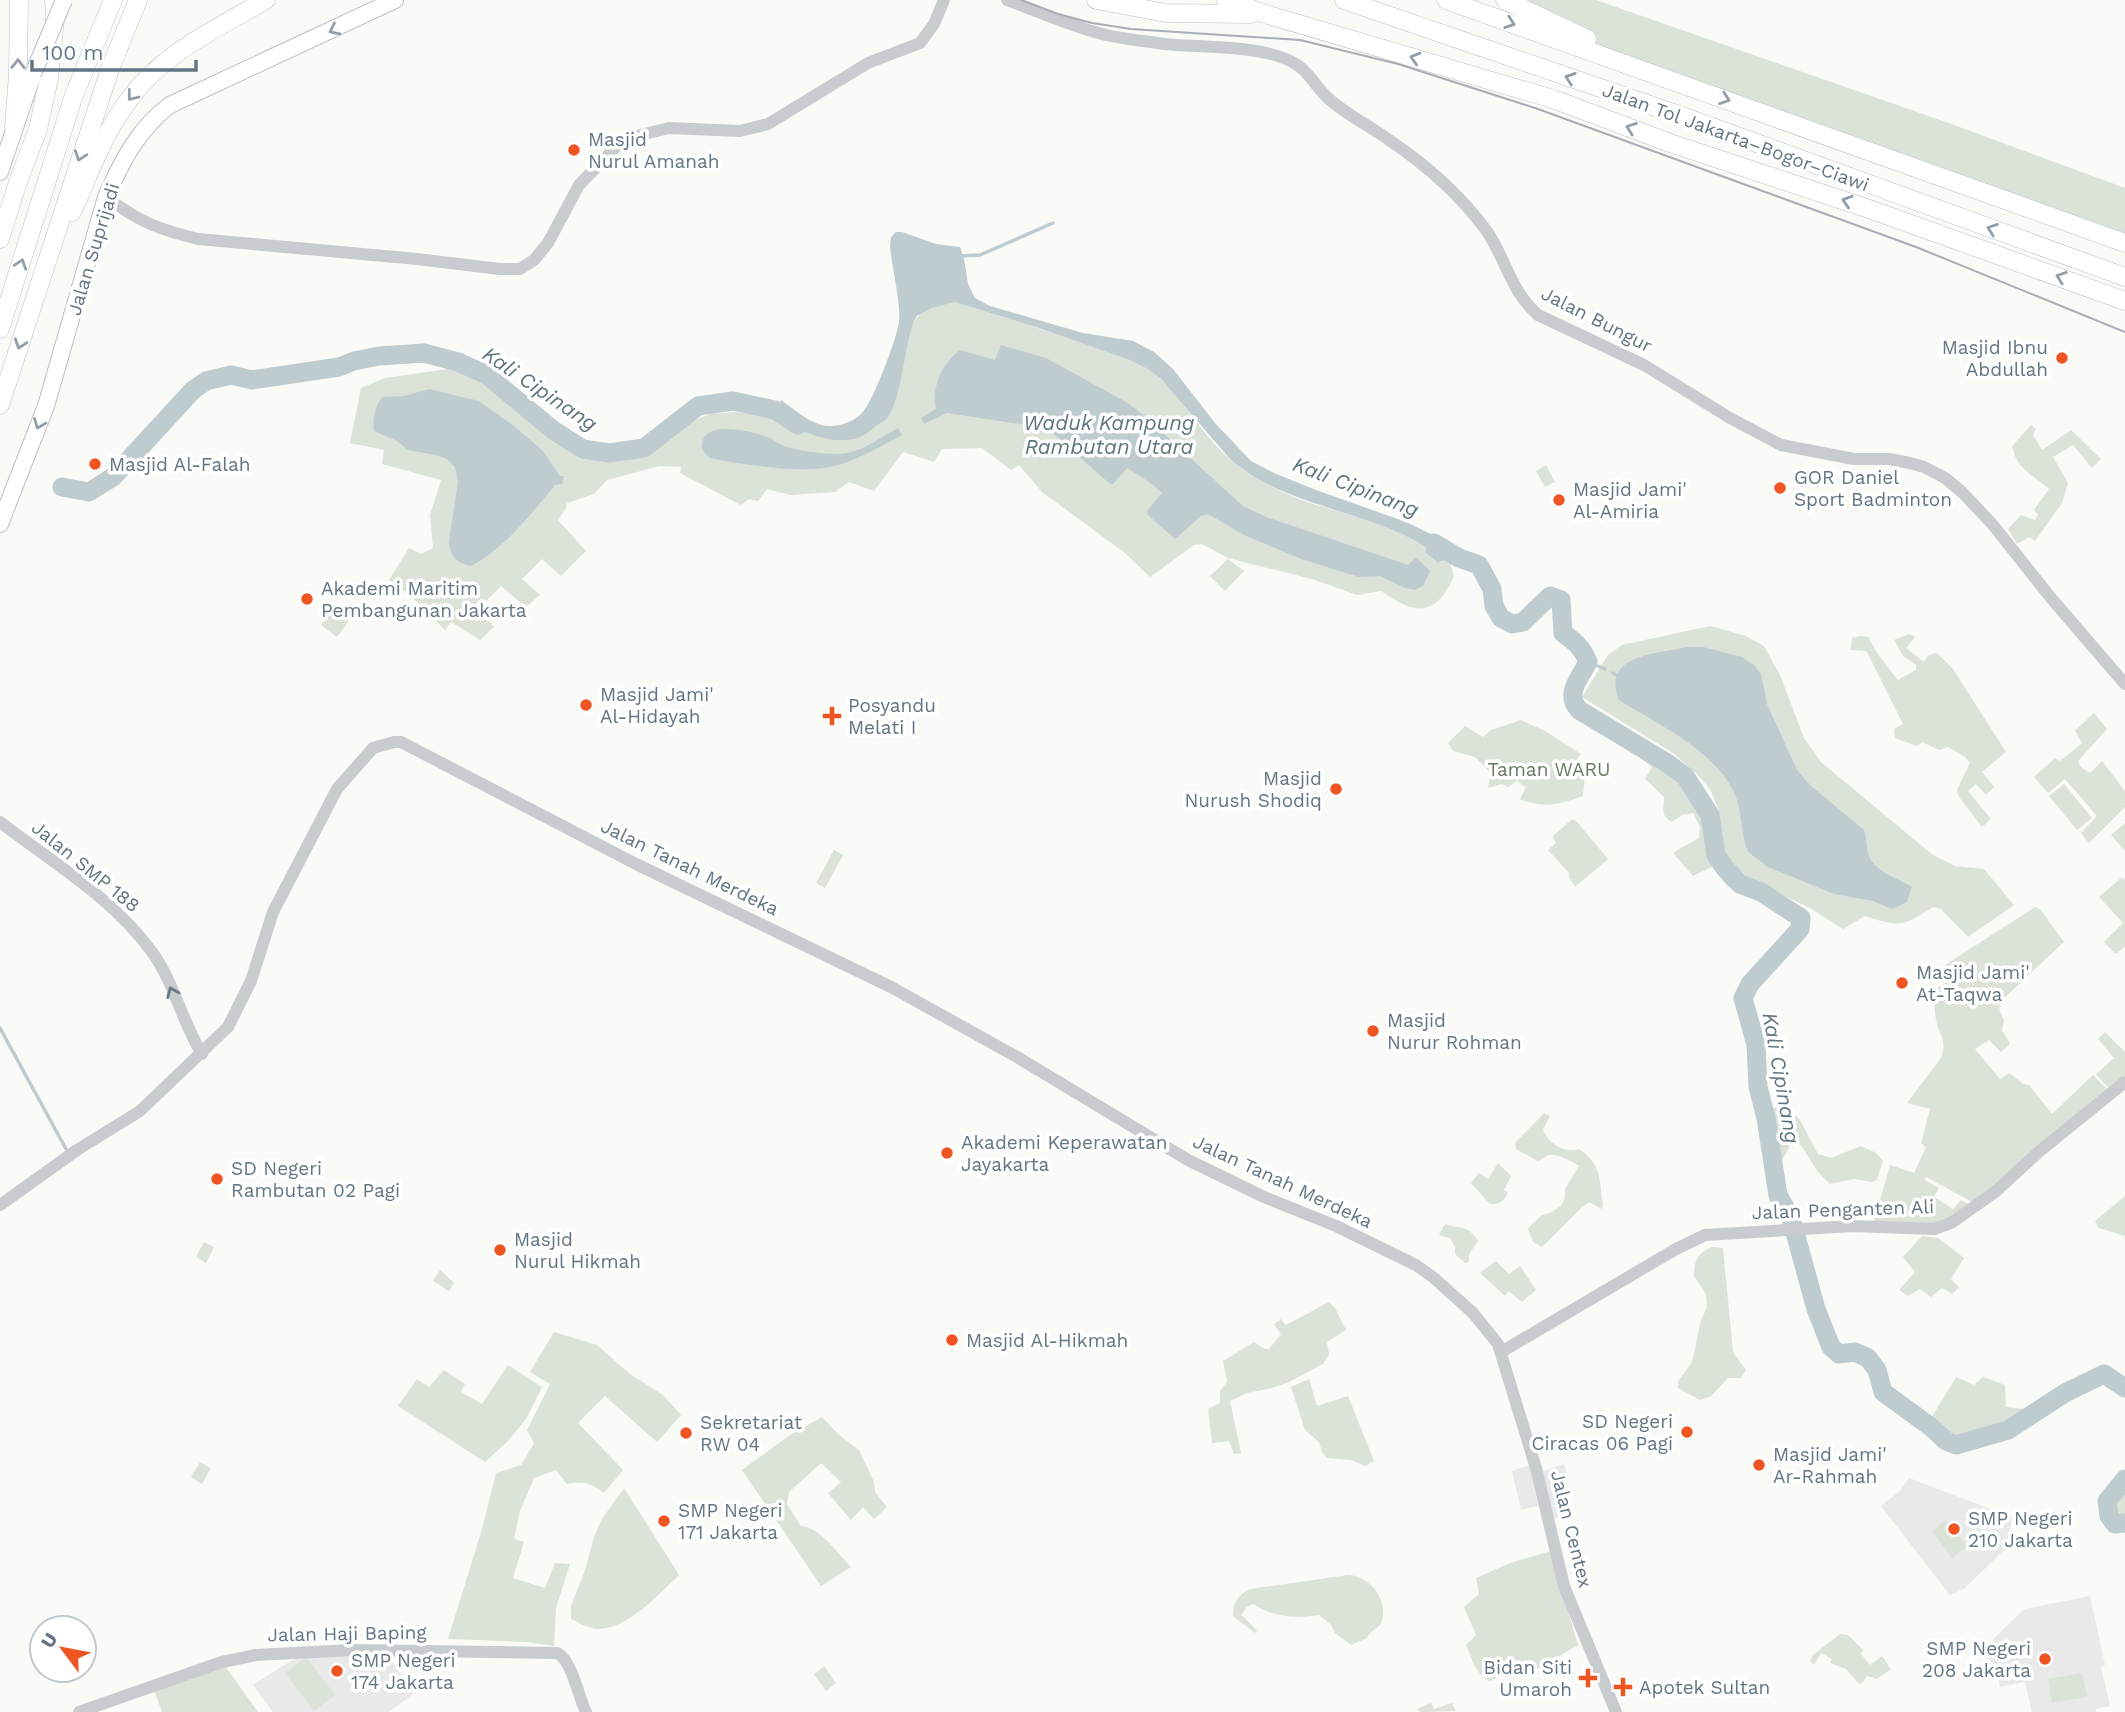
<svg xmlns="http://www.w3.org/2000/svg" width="2125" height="1712" viewBox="0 0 2125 1712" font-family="'Work Sans',sans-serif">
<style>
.built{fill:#e8e9e8}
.green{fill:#dbe2d8}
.water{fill:#becbcf}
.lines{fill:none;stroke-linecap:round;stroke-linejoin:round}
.stream{stroke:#becbcf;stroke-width:3.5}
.river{stroke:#becbcf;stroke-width:19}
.major-casing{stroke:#bbbfc3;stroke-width:18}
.highway-casing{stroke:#babec1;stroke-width:19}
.minor{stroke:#c8cccf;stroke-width:12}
.major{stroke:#fff;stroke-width:16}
.highway{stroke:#fff;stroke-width:18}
.tram{stroke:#a8aeb4;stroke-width:2}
.major-bridge-casing{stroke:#bbbfc3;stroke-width:18;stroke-linecap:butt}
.major-bridge{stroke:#fff;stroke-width:16}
.oneway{stroke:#929ea9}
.oneway2{stroke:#687988}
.poi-dot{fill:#ef5522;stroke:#fff;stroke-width:2.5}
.labels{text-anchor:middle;stroke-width:7;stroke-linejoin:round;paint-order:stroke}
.street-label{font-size:19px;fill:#637584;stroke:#fff}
.poi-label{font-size:19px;fill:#637584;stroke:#fff;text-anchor:start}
.park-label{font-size:19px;fill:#667b62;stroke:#fff}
.water-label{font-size:21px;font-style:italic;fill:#5e757e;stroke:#fff}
</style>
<rect width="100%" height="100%" fill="#fafaf7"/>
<g class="built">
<polygon points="1564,1464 1567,1475 1561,1478 1570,1507 1561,1511 1562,1516 1553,1519 1541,1472"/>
<polygon points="1530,1465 1538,1506 1521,1510 1512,1471"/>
<polygon points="1909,1478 2012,1517 2007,1547 1964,1589 1950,1595 1881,1506 1900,1491"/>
<polygon points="2090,1596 2105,1665 2101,1667 2110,1706 2096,1709 2096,1712 2032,1712 2025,1682 2000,1687 1996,1668 1979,1653 2024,1609"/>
<polygon points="302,1654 389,1656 413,1694 389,1712 273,1712 253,1685"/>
</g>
<g class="green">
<polygon points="1505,0 1596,0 1943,121 2125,188 2125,243 1665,77"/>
<path d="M955,302C1001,316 1047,331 1092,346C1111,353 1134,358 1151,371C1188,400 1208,450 1250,474C1268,485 1287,495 1307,502C1348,515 1390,524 1426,547V553L1438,563L1449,560L1454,576C1435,619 1414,614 1381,591L1357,595L1315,580L1228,558L1202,544L1194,545L1150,577L1125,553L1042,492L1019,465L1011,470L982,448L942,449L934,462L903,452L874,491L849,482L835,492L791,495L767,489L758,501L749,499L741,505L680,473L681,467L660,466L607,480L594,494L567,503L566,508L558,520L586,551L561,576L542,559L522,579L540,595L526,607L501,586L478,609L494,627L480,640L451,622L445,630L412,597L389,580L409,548L421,554L433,548L430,515L441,480L382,464L384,450L350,443L361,388L385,378L448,369L469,375L495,386L559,441L578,453L594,459L618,458L645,453L692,421L710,414L736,412L776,417L804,431L844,440L889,416L896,395L912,326C918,310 938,303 955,302Z"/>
<path d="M2031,425L2036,429L2033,435L2042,450L2071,430L2101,459L2092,468L2073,445L2053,457L2068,483L2062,503L2035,541L2029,537L2017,544L2008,529L2021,515L2035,520L2038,515L2034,510L2049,489C2032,474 2017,470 2012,446Z"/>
<polygon points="1546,465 1555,482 1545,487 1536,471"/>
<polygon points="1228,559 1244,571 1225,591 1210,576"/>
<polygon points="337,603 353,615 337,637 321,625"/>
<path d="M1710,626L1746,636L1764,646L1780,675L1804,738L1821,762L1933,855L1955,866L1984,869L2014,905L1968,937L1941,909L1933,907C1902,927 1900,927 1865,916L1843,929L1810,908L1751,880L1729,862L1722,846L1719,811L1710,789L1695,772L1673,753L1582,697L1608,655L1622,645Z"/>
<path d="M1909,634L1915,637L1906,648L1924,662L1929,655L1937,653L1953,669L2006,752L1982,772L1994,787L1986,795L1976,784L1968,791L1991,819L1982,827L1959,797L1957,790L1970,763L1965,757L1948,747L1939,750L1922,742L1917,746L1895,738L1894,729L1903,724L1868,654L1866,651L1851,650L1852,638L1861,636L1869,637C1871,647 1890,670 1898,680L1916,670V665L1903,656L1894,640Z"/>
<polygon points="2094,713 2107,729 2078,761 2081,767 2090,773 2102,761 2125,791 2125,807 2089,843 2081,833 2097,816 2065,779 2048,793 2034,777 2055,758 2060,761 2082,743 2075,731"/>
<path d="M1521,720L1545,731L1581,754L1577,759L1585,774L1583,796C1561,804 1543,809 1520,799L1526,787L1517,781L1508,787L1502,784L1488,788L1491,773L1475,757L1453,751L1448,743L1465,726L1483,737L1491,730Z"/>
<path d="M1647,753L1656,756L1677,772L1704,810L1714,860L1735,885L1731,888L1726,885L1712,867L1693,876L1674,854V852L1699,838L1700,827L1693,813L1682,815L1672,822C1660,815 1664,810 1664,797L1645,779L1652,767L1641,759Z"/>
<polygon points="2064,784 2092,818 2077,830 2049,796"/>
<polygon points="1572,819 1577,822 1608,859 1575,887 1569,877 1569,873 1548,850 1556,843 1553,836"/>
<polygon points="2125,823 2125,851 2111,835"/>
<polygon points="834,850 843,855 825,888 816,883"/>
<polygon points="2122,877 2125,880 2125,946 2116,954 2104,942 2123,923 2099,897"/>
<path d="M2035,907L2040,909L2064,942L2004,998C1996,1011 2000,1008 2004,1021L2002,1030L2010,1044L2001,1052L1989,1040L1975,1049L2000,1079L2009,1073L2023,1084L2029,1085L2052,1114L2093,1075L2108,1090L1976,1204L1926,1177L1925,1180L1939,1188L1934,1197L1953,1209L1961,1200L1973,1206L1941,1230L1873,1225L1890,1165L1914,1173L1926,1147L1921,1143L1930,1109L1907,1103L1941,1058C1948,1040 1938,1034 1936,1019C1934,1009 1936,1001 1929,993L1945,983L1948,977L1944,971L1945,965Z"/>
<polygon points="2105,1032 2125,1052 2125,1075 2109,1089 2096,1074 2114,1058 2098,1039"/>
<polygon points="1784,1104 1800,1120 1818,1154 1831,1158 1861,1146 1876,1153 1883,1161 1877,1180 1872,1182 1854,1179 1830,1184 1818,1172 1801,1145 1796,1143 1791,1144 1781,1162 1777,1161 1771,1114 1774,1108"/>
<path d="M1544,1113L1550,1116L1543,1130C1549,1144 1565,1154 1579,1149C1603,1165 1599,1181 1603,1205L1602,1209L1589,1202L1582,1207L1542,1247L1533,1242L1528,1228L1542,1215L1550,1213L1561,1206L1565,1198V1189L1579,1166C1574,1162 1556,1153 1549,1155C1545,1156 1542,1160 1538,1161L1516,1149L1515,1143Z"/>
<path d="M1498,1163L1511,1176L1504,1190L1508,1193C1504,1201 1499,1205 1490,1204L1471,1183L1479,1173L1488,1179Z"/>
<polygon points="2125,1196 2125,1236 2099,1228 2095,1221"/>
<path d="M1445,1224C1462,1230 1467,1224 1478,1241L1469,1254V1262L1465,1263L1455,1254V1247L1450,1238L1439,1235Z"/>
<polygon points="1922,1236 1938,1238 1964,1258 1951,1279 1959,1287 1952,1294 1942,1288 1931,1297 1920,1289 1908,1296 1899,1290 1915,1272 1903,1257"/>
<polygon points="204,1242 214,1247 206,1263 196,1257"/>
<path d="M1712,1247L1723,1248L1733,1352L1746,1370L1741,1378H1728L1711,1396L1700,1400L1678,1388V1381L1691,1364L1695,1350L1700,1323L1707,1307L1706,1294L1694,1276C1694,1260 1698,1253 1712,1247Z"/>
<polygon points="1496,1261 1509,1274 1520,1266 1536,1290 1522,1302 1508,1291 1505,1296 1480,1273"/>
<polygon points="440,1270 454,1283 449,1291 433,1281"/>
<polygon points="1329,1302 1335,1308 1346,1330 1327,1342 1329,1355 1323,1364 1289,1382 1272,1388 1247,1393 1230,1401 1241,1453 1234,1454 1229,1441 1212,1443 1208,1409 1220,1403 1220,1391 1227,1382 1223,1361 1254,1342 1265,1349 1269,1349 1281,1334 1274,1324 1281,1319 1286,1325"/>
<path d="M554,1332L597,1345L630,1374L663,1395L681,1415L657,1442L605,1396L578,1423L623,1470L604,1493C592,1483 583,1481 567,1484L556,1470L534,1478L520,1511L514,1539L524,1542L513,1578L545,1588L555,1563L570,1564L556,1608L554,1646L527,1642L448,1639L482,1529L496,1473L521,1465L534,1443L527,1430L550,1384L530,1372Z"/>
<polygon points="508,1365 542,1387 526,1419 508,1441 485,1462 398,1406 417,1379 429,1387 444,1370 465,1384 461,1392 482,1404"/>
<path d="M1956,1377L1974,1385L1983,1377L2005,1385L2006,1407L2024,1409C2017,1424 1978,1435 1962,1440L1942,1431L1930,1420Z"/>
<polygon points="1309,1379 1317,1406 1348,1396 1374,1461 1365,1466 1351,1460 1327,1458 1322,1452 1319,1442 1305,1430 1291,1387"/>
<path d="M822,1417L839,1435L859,1450L874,1482L875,1492L887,1507L874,1519L863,1507L851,1520L828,1493L841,1482L821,1463L789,1492L787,1504L801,1526C820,1527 838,1554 851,1567L821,1586L742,1470L790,1435Z"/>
<polygon points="200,1462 211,1468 202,1484 191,1477"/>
<polygon points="2125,1486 2125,1518 2123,1519 2115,1513 2110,1506"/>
<path d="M624,1488L679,1575C659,1594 627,1630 597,1629C588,1628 579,1623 571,1619V1606L585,1570L594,1537L602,1519Z"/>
<polygon points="1946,1520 1967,1546 1952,1558 1932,1531"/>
<path d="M1551,1551L1578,1645L1524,1677L1515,1667L1490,1681C1476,1675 1472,1659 1466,1645L1476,1635L1464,1607L1479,1594L1476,1578L1510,1563Z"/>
<path d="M1348,1575C1370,1576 1388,1599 1382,1621C1379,1629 1370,1630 1367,1638L1351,1645L1335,1633L1331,1625L1319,1615C1295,1619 1273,1617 1253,1604L1247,1607L1241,1615L1257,1630L1255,1633L1233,1616C1233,1602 1238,1595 1250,1589Z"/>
<polygon points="1840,1634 1848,1635 1863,1650 1861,1654 1870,1665 1882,1656 1891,1669 1877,1679 1867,1676 1863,1682 1859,1684 1846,1669 1830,1663 1832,1659 1821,1653 1814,1665 1810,1661 1813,1655"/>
<polygon points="306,1657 335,1695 314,1711 285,1673"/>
<polygon points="223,1663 258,1712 162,1712 154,1690"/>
<polygon points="824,1666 836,1683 826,1691 814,1674"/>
<polygon points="2082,1673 2087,1697 2052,1703 2048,1679"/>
<polygon points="1431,1703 1434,1709 1452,1703 1456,1711 1421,1712 1417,1709"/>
</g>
<g class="water">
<path d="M896,232H902L936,244L960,247L964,259L968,284L975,298L990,306L1083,333L1133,341L1154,352L1173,369L1215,423L1251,461L1274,473L1316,490L1406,522L1466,551L1438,563L1426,553V547C1365,509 1286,508 1230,459L1161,379L1148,369L1130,360L1039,328L955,302L931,308L917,316L914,321C905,345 901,397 889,416C886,420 880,423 876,426C870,431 861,438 853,439C828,445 796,429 776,417L781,400C794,409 811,425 828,426C840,427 854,421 862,413C873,402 897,338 899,322C901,304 892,267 890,247L891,237Z"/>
<path d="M1001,345L1046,358L1126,402L1141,413L1243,506L1266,517L1408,565L1416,557L1430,571L1423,586L1415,590L1405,588L1380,576L1359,577L1301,559L1244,535L1208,514L1201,516L1175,539L1147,514L1148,510L1162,493C1155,485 1137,474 1127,468L1113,484H1110L1047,428L947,413L924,424L921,418L936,409C931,388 942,363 960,350L995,360Z"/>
<path d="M429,389L479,401L514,426L543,451L560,476H564L562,484L555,485C530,515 506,547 471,566C456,563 450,556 449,541L458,481L455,467L447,459L436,455L408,450L397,441L374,431C372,420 375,405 383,397L404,396Z"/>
<path d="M898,428L902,435C881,446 861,458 838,465C806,475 744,465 710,458C705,454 702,451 702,445C704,418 755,432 770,438C774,440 779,444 784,446C799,451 822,454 838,454C859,454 880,438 898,428Z"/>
<path d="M1688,647H1703L1742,657L1754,665L1761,674L1767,704L1797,770L1811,786L1864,830C1867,838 1866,845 1868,853C1873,872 1898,878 1912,887L1907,902L1892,909L1873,901L1834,894L1768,867L1748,852C1740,832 1743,810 1733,790C1711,748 1657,724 1619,700C1601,654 1657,654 1688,647Z"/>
</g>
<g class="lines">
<g class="stream">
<polyline points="960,256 980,255 1053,223"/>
<polyline points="1588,662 1605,669"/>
<polyline points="1613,673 1617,675"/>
<polyline points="0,1028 66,1149"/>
</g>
<g class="river">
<polyline points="62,487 89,492 113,477 193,390 206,381 231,375 252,380 339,367 354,361 379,356 424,353 458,362 487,375 553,430 583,449 609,453 644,448 698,406 733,401 775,410 798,425"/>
<path d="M1434,543L1459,558L1479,565L1492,589L1494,606L1501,618L1512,624L1523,622L1550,596L1561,600L1563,633C1574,641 1583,648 1588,662C1580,678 1564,694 1579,710L1667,763L1685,776L1710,815L1716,855L1725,868L1740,884L1761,892L1801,918L1800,929L1750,984L1743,998L1756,1045L1758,1087L1766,1118L1778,1195L1791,1218L1816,1309L1831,1347L1839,1354L1855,1352L1868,1358L1877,1370L1883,1392L1931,1427L1946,1441L1956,1445L2008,1430L2065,1393L2104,1374L2125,1388"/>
<polyline points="2125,1479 2107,1501 2109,1516 2115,1524 2125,1523"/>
</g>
<g class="major-casing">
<g id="major">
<polyline points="0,172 33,74"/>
<path d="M0,524L46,406L106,197C122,161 138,129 170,105L395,0"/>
</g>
</g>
<g class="highway-casing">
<g id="highway">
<polyline points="1096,0 1166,13 1251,14"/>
<polyline points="1226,0 1265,14 1553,99 1670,143 1872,210 2125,301"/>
<polyline points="1344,0 1682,116 2125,277"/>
<polyline points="1446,0 2125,243"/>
<polyline points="1505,0 1587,39"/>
<polyline points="14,127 18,75 19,0"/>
<path d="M72,212C89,175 103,134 128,101C162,53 216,29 266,0"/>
<polyline points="0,239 18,182 38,129 49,78 55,19 54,0"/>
<polyline points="0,329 74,95 113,0"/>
<polyline points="0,405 110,69 138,0"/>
</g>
</g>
<g class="minor">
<path d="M1007,0C1038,11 1070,26 1102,34C1122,39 1145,41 1165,44C1202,48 1252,45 1286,59C1307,67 1313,84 1328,98C1345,114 1370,126 1389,140C1425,164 1460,195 1486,230C1507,260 1509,289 1538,315L1644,365L1730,418L1781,445L1854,459H1889L1910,463L1924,467L1945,478L1962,492L1993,525L2051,598L2125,684"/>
<path d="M106,197C140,222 157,229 198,239L417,259L500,269H520L534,260L548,243L579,185L615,148L632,137L669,128L740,131L768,124L868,63L920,43L934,24L944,0"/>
<path d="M0,822C53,863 112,897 152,952C174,982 182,1022 202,1054"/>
<polyline points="0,1205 77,1150 140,1111 228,1027 251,981 273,912 337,789 373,748 394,742 401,742 636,864 891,987 1017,1057 1188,1160 1264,1197 1336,1226 1416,1265 1434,1278 1473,1313 1498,1344 1536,1468 1564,1586 1616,1712"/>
<polyline points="1501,1352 1676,1249 1705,1235 1853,1226 1934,1229 1951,1223 1995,1192 2041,1150 2125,1082"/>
<path d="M79,1712L222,1662L256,1655L352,1650L557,1653C572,1660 578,1696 586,1712"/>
</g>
<use href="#major" class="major"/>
<use href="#highway" class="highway"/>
<polyline class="tram" points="1021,0 1058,14 1092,23 1131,29 1300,40 1398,64 1538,109 1916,247 2125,332"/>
<g class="major-bridge-casing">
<polyline id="major-bridge" points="33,74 64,0"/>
</g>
<use href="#major-bridge" class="major-bridge"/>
</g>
<defs><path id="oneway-chevron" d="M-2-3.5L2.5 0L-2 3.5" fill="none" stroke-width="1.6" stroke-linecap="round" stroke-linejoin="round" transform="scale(1.75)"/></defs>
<g class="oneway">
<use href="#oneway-chevron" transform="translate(1510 23) rotate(19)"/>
<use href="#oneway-chevron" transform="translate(334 30) rotate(154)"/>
<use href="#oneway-chevron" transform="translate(1415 58) rotate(-164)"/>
<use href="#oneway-chevron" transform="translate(18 64) rotate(-89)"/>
<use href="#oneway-chevron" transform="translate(1570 78) rotate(-161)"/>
<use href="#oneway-chevron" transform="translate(132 96) rotate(128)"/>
<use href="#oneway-chevron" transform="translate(1725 99) rotate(20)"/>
<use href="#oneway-chevron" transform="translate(1631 128) rotate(-160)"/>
<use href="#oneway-chevron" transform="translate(80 156) rotate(109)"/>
<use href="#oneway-chevron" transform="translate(1847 201) rotate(-162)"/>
<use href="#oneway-chevron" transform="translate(1992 229) rotate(-160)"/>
<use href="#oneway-chevron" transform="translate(21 264) rotate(-72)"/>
<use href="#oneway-chevron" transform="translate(2061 277) rotate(-160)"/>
<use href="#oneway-chevron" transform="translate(20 344) rotate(108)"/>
<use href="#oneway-chevron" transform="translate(39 424) rotate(111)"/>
</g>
<use class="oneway2" href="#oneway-chevron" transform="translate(172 992) rotate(-113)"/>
<g class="poi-dot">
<circle cx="574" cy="150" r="7"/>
<circle cx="2062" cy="358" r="7"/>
<circle cx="95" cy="464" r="7"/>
<circle cx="1780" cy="488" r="7"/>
<circle cx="1559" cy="500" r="7"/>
<circle cx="307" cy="599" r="7"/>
<circle cx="586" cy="705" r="7"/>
<path d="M828.5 705.5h7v7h7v7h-7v7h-7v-7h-7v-7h7z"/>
<circle cx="1336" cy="789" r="7"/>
<circle cx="1902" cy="983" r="7"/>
<circle cx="1373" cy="1031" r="7"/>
<circle cx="947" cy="1153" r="7"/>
<circle cx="217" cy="1179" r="7"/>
<circle cx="500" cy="1250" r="7"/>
<circle cx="952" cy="1340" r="7"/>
<circle cx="1687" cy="1432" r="7"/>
<circle cx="686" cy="1433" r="7"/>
<circle cx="1759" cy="1465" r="7"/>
<circle cx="664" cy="1521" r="7"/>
<circle cx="1954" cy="1529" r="7"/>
<circle cx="2045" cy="1659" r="7"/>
<circle cx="337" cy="1671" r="7"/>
<path d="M1584.5 1667.5h7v7h7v7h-7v7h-7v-7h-7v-7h7z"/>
<path d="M1619.5 1676.5h7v7h7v7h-7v7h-7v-7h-7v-7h7z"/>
</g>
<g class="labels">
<g class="street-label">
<text transform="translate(1736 137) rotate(20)" y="7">Jalan Tol Jakarta–Bogor–Ciawi</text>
<text transform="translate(93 249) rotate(-73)" y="7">Jalan Suprijadi</text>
<text transform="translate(1597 319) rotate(27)" y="7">Jalan Bungur</text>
<text transform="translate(86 866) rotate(39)" y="7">Jalan SMP 188</text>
<text transform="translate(690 867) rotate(26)" y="7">Jalan Tanah Merdeka</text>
<text transform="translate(1283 1181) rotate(25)" y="7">Jalan Tanah Merdeka</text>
<text transform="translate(1843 1209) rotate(-2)" y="7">Jalan Penganten Ali</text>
<text transform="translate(1572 1529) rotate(76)" y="7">Jalan Centex</text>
<text transform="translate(347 1633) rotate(-1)" y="7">Jalan Haji Baping</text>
</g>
<g class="poi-label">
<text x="588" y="146">Masjid<tspan x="588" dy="22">Nurul Amanah</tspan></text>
<text x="2048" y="354" text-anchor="end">Masjid Ibnu<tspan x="2048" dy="22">Abdullah</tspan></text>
<text x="109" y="471">Masjid Al-Falah</text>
<text x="1794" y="484">GOR Daniel<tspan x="1794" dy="22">Sport Badminton</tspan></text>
<text x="1573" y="496">Masjid Jami'<tspan x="1573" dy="22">Al-Amiria</tspan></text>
<text x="321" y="595">Akademi Maritim<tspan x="321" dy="22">Pembangunan Jakarta</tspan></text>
<text x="600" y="701">Masjid Jami'<tspan x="600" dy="22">Al-Hidayah</tspan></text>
<text x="848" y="712">Posyandu<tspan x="848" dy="22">Melati I</tspan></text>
<text x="1322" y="785" text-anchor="end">Masjid<tspan x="1322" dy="22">Nurush Shodiq</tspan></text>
<text x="1916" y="979">Masjid Jami'<tspan x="1916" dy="22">At-Taqwa</tspan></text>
<text x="1387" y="1027">Masjid<tspan x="1387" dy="22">Nurur Rohman</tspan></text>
<text x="961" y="1149">Akademi Keperawatan<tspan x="961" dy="22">Jayakarta</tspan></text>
<text x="231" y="1175">SD Negeri<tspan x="231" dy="22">Rambutan 02 Pagi</tspan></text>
<text x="514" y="1246">Masjid<tspan x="514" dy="22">Nurul Hikmah</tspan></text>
<text x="966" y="1347">Masjid Al-Hikmah</text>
<text x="1673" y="1428" text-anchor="end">SD Negeri<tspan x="1673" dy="22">Ciracas 06 Pagi</tspan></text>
<text x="700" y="1429">Sekretariat<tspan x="700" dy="22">RW 04</tspan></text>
<text x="1773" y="1461">Masjid Jami'<tspan x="1773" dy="22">Ar-Rahmah</tspan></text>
<text x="678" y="1517">SMP Negeri<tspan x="678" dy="22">171 Jakarta</tspan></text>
<text x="1968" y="1525">SMP Negeri<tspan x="1968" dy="22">210 Jakarta</tspan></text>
<text x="2031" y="1655" text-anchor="end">SMP Negeri<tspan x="2031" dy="22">208 Jakarta</tspan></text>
<text x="351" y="1667">SMP Negeri<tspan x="351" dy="22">174 Jakarta</tspan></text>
<text x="1572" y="1674" text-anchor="end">Bidan Siti<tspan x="1572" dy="22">Umaroh</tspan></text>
<text x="1639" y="1694">Apotek Sultan</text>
</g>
<g class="park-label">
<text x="1549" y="776">Taman WARU</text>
</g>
<g class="water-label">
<text transform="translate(540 389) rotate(34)" y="7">Kali Cipinang</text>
<text x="1109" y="430">Waduk Kampung<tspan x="1109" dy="24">Rambutan Utara</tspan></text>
<text transform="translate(1356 487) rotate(21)" y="7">Kali Cipinang</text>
<text transform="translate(1781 1078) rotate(80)" y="7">Kali Cipinang</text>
</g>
</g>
<g transform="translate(63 1649) rotate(302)"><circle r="33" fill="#ffffff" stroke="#c1c8ce" stroke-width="2"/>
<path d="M0-5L12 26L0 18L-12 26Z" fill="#ef5522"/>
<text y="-10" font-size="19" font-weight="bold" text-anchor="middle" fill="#637584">U</text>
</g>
<path d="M32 60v10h164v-10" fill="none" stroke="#637584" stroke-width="3.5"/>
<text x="42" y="60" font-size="21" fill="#637584" stroke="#ffffff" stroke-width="5" paint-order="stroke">100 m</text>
</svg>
